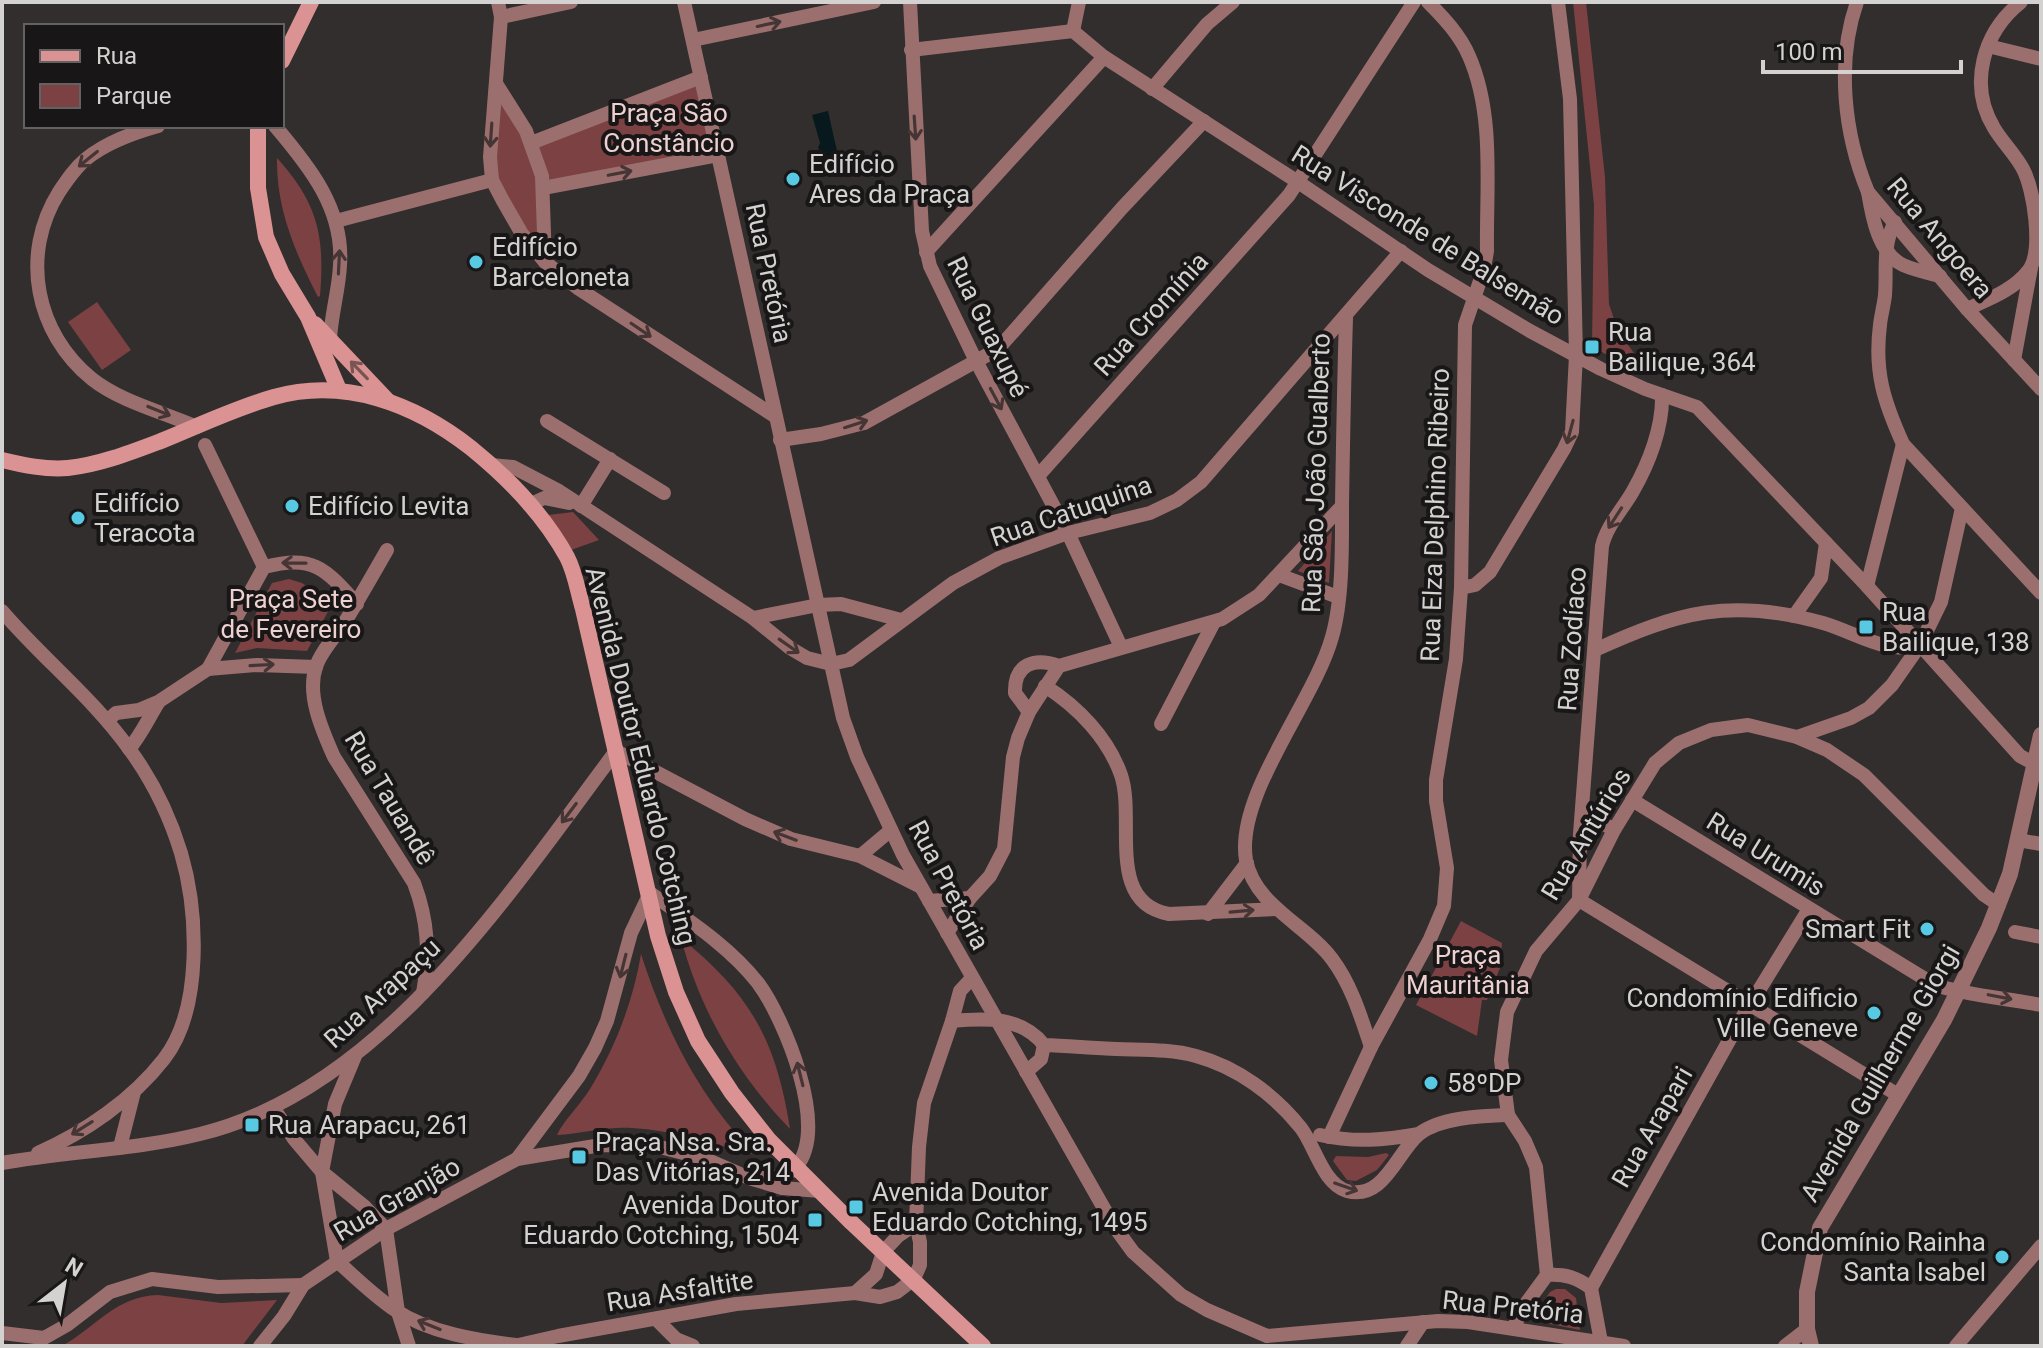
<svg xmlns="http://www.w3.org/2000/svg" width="2043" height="1348" viewBox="0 0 2043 1348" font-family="Roboto,sans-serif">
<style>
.green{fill:#7c4142}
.water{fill:#07191d}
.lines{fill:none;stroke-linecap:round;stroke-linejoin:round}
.minor{stroke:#9c6f6f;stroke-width:14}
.tertiary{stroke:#9c6f6f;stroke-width:16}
.secondary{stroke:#da9392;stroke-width:16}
.oneway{stroke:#463535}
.oneway2{stroke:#795454}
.poi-dot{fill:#57c9e2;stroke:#181616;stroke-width:3}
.labels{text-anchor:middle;stroke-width:8;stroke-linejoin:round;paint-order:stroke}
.park-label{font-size:26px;fill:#edd1d0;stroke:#181616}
.poi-label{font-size:26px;fill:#d4d1d1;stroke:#181616;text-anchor:start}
.street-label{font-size:26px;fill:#d4d1d1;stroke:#181616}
</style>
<rect width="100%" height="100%" fill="#312e2d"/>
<g class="green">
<polygon points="1573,2 1586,2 1605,177 1609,304 1618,331 1647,371 1645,375 1596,349 1592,343 1594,205"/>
<polygon points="698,82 712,152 546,187 534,145"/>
<polygon points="499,91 525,133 540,177 544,257 523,233 493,170"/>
<path d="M277,158C318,203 325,237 320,296L318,297C295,252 276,209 277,158Z"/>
<polygon points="97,302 131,350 102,370 68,322"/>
<polygon points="573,512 599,540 571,550 548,515"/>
<polygon points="1332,531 1329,583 1298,571"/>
<polygon points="289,579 302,583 332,604 307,651 257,648 235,653 272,583"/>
<polygon points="1461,921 1502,943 1500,968 1487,1000 1482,1000 1477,1036 1416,1005"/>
<path d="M681,938C751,995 776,1040 790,1129C738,1075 700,1011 681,938Z"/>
<path d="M641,954C665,1029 700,1099 756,1155C715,1145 674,1130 632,1128C607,1126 581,1134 557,1135C564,1120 580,1105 590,1089C615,1048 633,1002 641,954Z"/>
<polygon points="1386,1153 1389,1155 1377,1170 1356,1181 1347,1180 1333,1161 1336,1156 1368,1157"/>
<polygon points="1556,1289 1565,1289 1576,1298 1580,1330 1530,1320 1550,1292"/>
<path d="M158,1295L221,1303L277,1300L242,1346H62C96,1327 116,1296 158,1295Z"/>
</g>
<polygon class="water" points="828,111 839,160 828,163 818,148 820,143 812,115"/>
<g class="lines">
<g class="minor">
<polyline points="498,2 501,17 490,157 492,180 503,201 522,234 545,262 579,289 776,417"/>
<polyline points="684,2 843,718 857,757 903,855 1114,1226 1133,1252 1181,1295 1207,1310 1267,1336 1438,1321 1468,1322 1624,1346"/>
<polyline points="910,2 922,231 930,266 976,361 1068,533 1121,647"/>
<path d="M1857,2C1836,62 1844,134 1868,192L1967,309L2041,389"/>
<polyline points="501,17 571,2"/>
<polyline points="1073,31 1079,2"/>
<polyline points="693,40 874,2"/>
<polyline points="1988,46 2041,59"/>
<polyline points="911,50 1073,31 1104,57 1298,182 1428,270 1530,331 1601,369 1645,389 1697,407 1867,586 2020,756 2035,764"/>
<polyline points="497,85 526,131 542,176 545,262"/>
<polyline points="1152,89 1207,24 1233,2"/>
<path d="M158,126C133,133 107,142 86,159C75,168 67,180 59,192C20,254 35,333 92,379C121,402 163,412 197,427"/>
<path d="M275,126C309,166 344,209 340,265C339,290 331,314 330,340"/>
<polyline points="531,143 701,77"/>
<polyline points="543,188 718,155"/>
<path d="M1868,192C1872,216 1878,253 1903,265C1914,270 1928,273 1940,276"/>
<polyline points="336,221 492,180"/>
<path d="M1895,222C1882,245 1887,270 1885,295C1884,305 1881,315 1880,325C1874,372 1884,402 1903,444L2041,593"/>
<polyline points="926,252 1104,57"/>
<path d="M1967,309C1989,299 2014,290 2029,270C2043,250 2034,190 2023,169C2015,154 2003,143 1994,128C1968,85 1983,32 2021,2"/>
<path d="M1346,318C1344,380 1343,443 1342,505C1342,545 1343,599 1332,637C1314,702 1235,795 1246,860C1255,906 1307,925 1332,959C1351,984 1361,1017 1371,1047"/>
<polyline points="2014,360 2031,268"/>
<path d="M1662,395C1663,427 1649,463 1633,491C1623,509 1607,525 1602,546L1580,834L1579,900L1898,1095"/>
<polyline points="547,421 664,493"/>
<polyline points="780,440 821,434 864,423 998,349 1122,208 1204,121"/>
<polyline points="205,445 264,567"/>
<polyline points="491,465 513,467 559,491 753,618 790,648 807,658 831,664 849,660 953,583 999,558 1068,533 1150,513 1177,500 1201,482 1401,251"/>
<polyline points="1038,476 1289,195 1414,2"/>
<polyline points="529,505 544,498 569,503"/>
<polyline points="581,506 610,459"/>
<path d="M387,550C372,576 358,601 343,625C334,638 320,653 316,667C306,695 323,732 334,757L414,883C428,920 430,954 423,993"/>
<polyline points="1279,575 1338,597"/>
<polyline points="1867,586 1903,444"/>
<polyline points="1461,588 1475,585 1490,572 1564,449 1572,432 1576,355 1570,99 1558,2"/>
<path d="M2,611C43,659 93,698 130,750C152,780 170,817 181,853C198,911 203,1009 164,1059C132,1100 85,1132 38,1153"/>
<polyline points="1794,616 1821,578 1826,543"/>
<polyline points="753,618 818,605 841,604 901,620"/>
<path d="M1595,650C1678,612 1731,597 1823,623C1844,629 1865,641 1887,646C1896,648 1908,648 1918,648"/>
<polyline points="208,669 257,665 316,667"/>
<path d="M1045,686C1078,707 1108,738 1121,775C1136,819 1105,903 1169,914L1276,909"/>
<path d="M1029,712L1015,693C1014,664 1034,657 1059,666"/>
<path d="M108,720L116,713L139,710L158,702L208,669L264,567C313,555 324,567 357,604"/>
<polyline points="1161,724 1214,622"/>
<polyline points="1797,737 1851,718 1869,708 1892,685 1920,645 1941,602 1962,508"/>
<path d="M129,749C141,735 148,719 158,703"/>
<path d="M1632,800L1935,985C1969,996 2006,998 2041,1005"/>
<polyline points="1582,811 1614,830"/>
<polyline points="2018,840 2041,844"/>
<polyline points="860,856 891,830"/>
<polyline points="929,901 970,898"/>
<polyline points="1208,914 1247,863"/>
<polyline points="2015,932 2041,937"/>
<polyline points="947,933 970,898 990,876 1004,849 1013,757 1018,738 1029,712 1059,666 1222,619 1259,595 1342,506"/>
<path d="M952,1021C985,1018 1021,1016 1044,1045C1068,1046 1093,1048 1117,1049C1143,1050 1171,1049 1196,1056C1237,1067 1275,1095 1301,1128C1315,1146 1323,1184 1347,1191C1384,1201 1397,1152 1419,1134C1441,1117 1482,1116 1508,1115"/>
<path d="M355,1056L335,1104L322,1172L337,1261C356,1278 374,1296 395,1310C430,1333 476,1340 516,1345"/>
<polyline points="1026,1072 1041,1059 1044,1045"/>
<polyline points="273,1107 294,1139 322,1172 365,1207 386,1229 398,1312 409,1346"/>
<path d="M1320,1135C1355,1143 1385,1140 1419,1134"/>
<path d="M1329,1137L1371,1047L1430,939L1444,906L1447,868L1436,801V780L1456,659L1461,588L1465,325L1484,269L1487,251C1486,188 1495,115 1469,56C1460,35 1444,18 1428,2"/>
<polyline points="120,1147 134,1092"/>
<path d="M517,1159L579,1076L595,1048L607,1021L631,933L650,893C688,920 729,946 758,983C784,1018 830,1128 796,1167C786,1179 764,1178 749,1178"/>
<path d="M2,1163C67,1151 136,1150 200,1134C382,1090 510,892 616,751L745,819L791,839L860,856L921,887"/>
<polyline points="1547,1275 1536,1167 1525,1141 1508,1115 1501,1060 1507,1012 1536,951 1579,900 1614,830 1655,763 1679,743 1711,730 1748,725 1797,737 1827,750 1864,775 1984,895 1999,905"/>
<polyline points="1591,1288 1740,1021 1809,909"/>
<polyline points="855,1293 876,1274 883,1252 898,1236 916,1224"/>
<polyline points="656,1319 676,1339 693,1346"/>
<path d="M1513,1328L1525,1305L1547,1275C1565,1274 1576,1277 1591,1288L1601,1342"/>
<polyline points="2,1333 44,1338 67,1325 110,1292 152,1279 218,1287 303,1285"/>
<polyline points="260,1346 284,1316 303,1285 386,1229 517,1159 601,1145 656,1146 703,1158 749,1178 782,1188 820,1191"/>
<polyline points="514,1346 558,1336 736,1304 855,1293 880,1297 897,1292 914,1279 920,1265 920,1242 916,1224 919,1147 924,1103 952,1021 960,991 972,978"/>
<polyline points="1407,1346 1423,1322"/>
<polyline points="1785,1346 1807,1329"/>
<polyline points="1956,1346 2041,1246"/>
</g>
<polyline class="tertiary" points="1811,1346 1807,1329 1807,1292 1820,1228 1944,1020 1989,928 2010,874 2041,735"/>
<g class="secondary">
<polyline points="282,61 311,2"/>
<polyline points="258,126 258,188 266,237 282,274 308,317 339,390"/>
<polyline points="315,324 387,400"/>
<path d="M2,460C23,465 46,470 68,468C99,465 132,452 161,441C198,426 235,408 274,397C345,377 415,404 471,448C508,478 544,515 567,557C575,572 578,592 583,609L658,936L676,992L698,1041L732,1093L769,1140L852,1223L983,1346"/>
</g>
</g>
<defs><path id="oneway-shaft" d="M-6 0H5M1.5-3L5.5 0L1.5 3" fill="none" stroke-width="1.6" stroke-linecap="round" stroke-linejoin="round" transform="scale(2)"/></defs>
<g class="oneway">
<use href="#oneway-shaft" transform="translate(769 24) rotate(-12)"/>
<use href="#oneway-shaft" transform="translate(915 128) rotate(86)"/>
<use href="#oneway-shaft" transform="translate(491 135) rotate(94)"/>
<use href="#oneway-shaft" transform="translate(88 159) rotate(141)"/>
<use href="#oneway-shaft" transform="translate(620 173) rotate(-11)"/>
<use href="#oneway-shaft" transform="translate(339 262) rotate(-87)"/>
<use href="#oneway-shaft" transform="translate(641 330) rotate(34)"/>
<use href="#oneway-shaft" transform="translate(996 399) rotate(62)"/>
<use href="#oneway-shaft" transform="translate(159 411) rotate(22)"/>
<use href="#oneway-shaft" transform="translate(856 424) rotate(-18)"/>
<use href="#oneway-shaft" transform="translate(1570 432) rotate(105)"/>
<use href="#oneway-shaft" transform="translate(1615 518) rotate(123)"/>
<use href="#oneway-shaft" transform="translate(294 563) rotate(-179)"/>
<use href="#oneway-shaft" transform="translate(789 646) rotate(35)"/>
<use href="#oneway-shaft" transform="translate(262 665) rotate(-3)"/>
<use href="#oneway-shaft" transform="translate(569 813) rotate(127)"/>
<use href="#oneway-shaft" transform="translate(785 836) rotate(-159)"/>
<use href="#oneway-shaft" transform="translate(1242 911) rotate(-5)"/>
<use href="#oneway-shaft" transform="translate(623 966) rotate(104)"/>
<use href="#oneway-shaft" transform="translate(2000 997) rotate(11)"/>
<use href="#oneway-shaft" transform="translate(800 1074) rotate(-104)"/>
<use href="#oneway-shaft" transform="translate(82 1128) rotate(148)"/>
<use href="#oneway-shaft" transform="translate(1346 1187) rotate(19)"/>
<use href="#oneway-shaft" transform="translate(429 1325) rotate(-158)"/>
</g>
<use class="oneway2" href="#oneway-shaft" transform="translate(359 370) rotate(-134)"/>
<g class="poi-dot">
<circle cx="793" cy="179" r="8"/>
<circle cx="476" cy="262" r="8"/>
<rect x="1584" y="339" width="16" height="16" rx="4"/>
<circle cx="292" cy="506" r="8"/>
<circle cx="78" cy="518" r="8"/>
<rect x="1858" y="619" width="16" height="16" rx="4"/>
<circle cx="1927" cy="929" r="8"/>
<circle cx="1874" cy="1013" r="8"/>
<circle cx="1431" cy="1083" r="8"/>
<rect x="244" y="1117" width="16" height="16" rx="4"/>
<rect x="571" y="1149" width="16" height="16" rx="4"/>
<rect x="848" y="1199" width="16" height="16" rx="4"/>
<rect x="807" y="1212" width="16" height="16" rx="4"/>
<circle cx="2002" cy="1257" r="8"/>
</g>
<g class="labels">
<g class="park-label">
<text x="669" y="122">Praça São<tspan x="669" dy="30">Constâncio</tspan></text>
<text x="291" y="608">Praça Sete<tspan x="291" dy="30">de Fevereiro</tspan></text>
<text x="1468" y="964">Praça<tspan x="1468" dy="30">Mauritânia</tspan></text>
</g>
<g class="poi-label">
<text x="809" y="173">Edifício<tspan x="809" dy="30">Ares da Praça</tspan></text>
<text x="492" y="256">Edifício<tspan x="492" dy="30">Barceloneta</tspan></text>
<text x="1608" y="341">Rua<tspan x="1608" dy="30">Bailique, 364</tspan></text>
<text x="94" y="512">Edifício<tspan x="94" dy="30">Teracota</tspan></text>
<text x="308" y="515">Edifício Levita</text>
<text x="1882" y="621">Rua<tspan x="1882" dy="30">Bailique, 138</tspan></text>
<text x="1911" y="938" text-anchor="end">Smart Fit</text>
<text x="1858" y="1007" text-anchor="end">Condomínio Edificio<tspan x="1858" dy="30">Ville Geneve</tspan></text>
<text x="1447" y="1092">58ºDP</text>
<text x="268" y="1134">Rua Arapacu, 261</text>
<text x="595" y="1151">Praça Nsa. Sra.<tspan x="595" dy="30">Das Vitórias, 214</tspan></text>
<text x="872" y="1201">Avenida Doutor<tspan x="872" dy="30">Eduardo Cotching, 1495</tspan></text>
<text x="799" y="1214" text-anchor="end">Avenida Doutor<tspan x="799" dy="30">Eduardo Cotching, 1504</tspan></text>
<text x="1986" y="1251" text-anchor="end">Condomínio Rainha<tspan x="1986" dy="30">Santa Isabel</tspan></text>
</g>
<g class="street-label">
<text transform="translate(1428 235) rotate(32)" y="9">Rua Visconde de Balsemão</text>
<text transform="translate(1940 238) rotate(50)" y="9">Rua Angoera</text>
<text transform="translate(769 273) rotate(78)" y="9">Rua Pretória</text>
<text transform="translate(1151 314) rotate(-48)" y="9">Rua Cromínia</text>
<text transform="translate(988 327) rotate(64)" y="9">Rua Guaxupé</text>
<text transform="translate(1316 473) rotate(-88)" y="9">Rua São João Gualberto</text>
<text transform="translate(1071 511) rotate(-19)" y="9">Rua Catuquina</text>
<text transform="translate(1435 515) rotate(-88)" y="9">Rua Elza Delphino Ribeiro</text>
<text transform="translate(1572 639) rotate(-86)" y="9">Rua Zodíaco</text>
<text transform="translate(641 756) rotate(76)" y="9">Avenida Doutor Eduardo Cotching</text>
<text transform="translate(390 798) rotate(59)" y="9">Rua Tauandê</text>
<text transform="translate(1586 834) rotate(-59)" y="9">Rua Antúrios</text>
<text transform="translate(1766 854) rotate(32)" y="9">Rua Urumis</text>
<text transform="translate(949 885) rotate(62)" y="9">Rua Pretória</text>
<text transform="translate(382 993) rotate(-43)" y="9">Rua Arapaçu</text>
<text transform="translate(1880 1073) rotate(-60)" y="9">Avenida Guilherme Giorgi</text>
<text transform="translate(1652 1127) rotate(-60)" y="9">Rua Arapari</text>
<text transform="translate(397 1199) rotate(-30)" y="9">Rua Granjão</text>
<text transform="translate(680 1291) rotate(-9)" y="9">Rua Asfaltite</text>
<text transform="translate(1513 1307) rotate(6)" y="9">Rua Pretória</text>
</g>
</g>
<rect width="2043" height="1348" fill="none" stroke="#d4d1d1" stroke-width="8"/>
<rect x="24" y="24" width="260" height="104" fill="#181616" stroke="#636161" stroke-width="2"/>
<rect x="40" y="50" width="40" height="12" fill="#da9392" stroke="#636161" stroke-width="2"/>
<text x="96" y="64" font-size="24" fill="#d4d1d1">Rua</text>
<rect x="40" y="84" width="40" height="24" fill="#7c4142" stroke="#636161" stroke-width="2"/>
<text x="96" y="104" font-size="24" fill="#d4d1d1">Parque</text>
<g transform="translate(64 1284) rotate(31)" stroke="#181616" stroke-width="6" paint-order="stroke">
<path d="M0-6L14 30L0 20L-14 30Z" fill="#d4d1d1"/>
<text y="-12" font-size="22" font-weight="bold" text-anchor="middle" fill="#d4d1d1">N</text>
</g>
<path d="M1763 60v12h198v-12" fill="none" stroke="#d4d1d1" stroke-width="4"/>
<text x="1775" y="60" font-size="24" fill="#d4d1d1" stroke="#181616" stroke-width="6" paint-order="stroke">100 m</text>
</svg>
